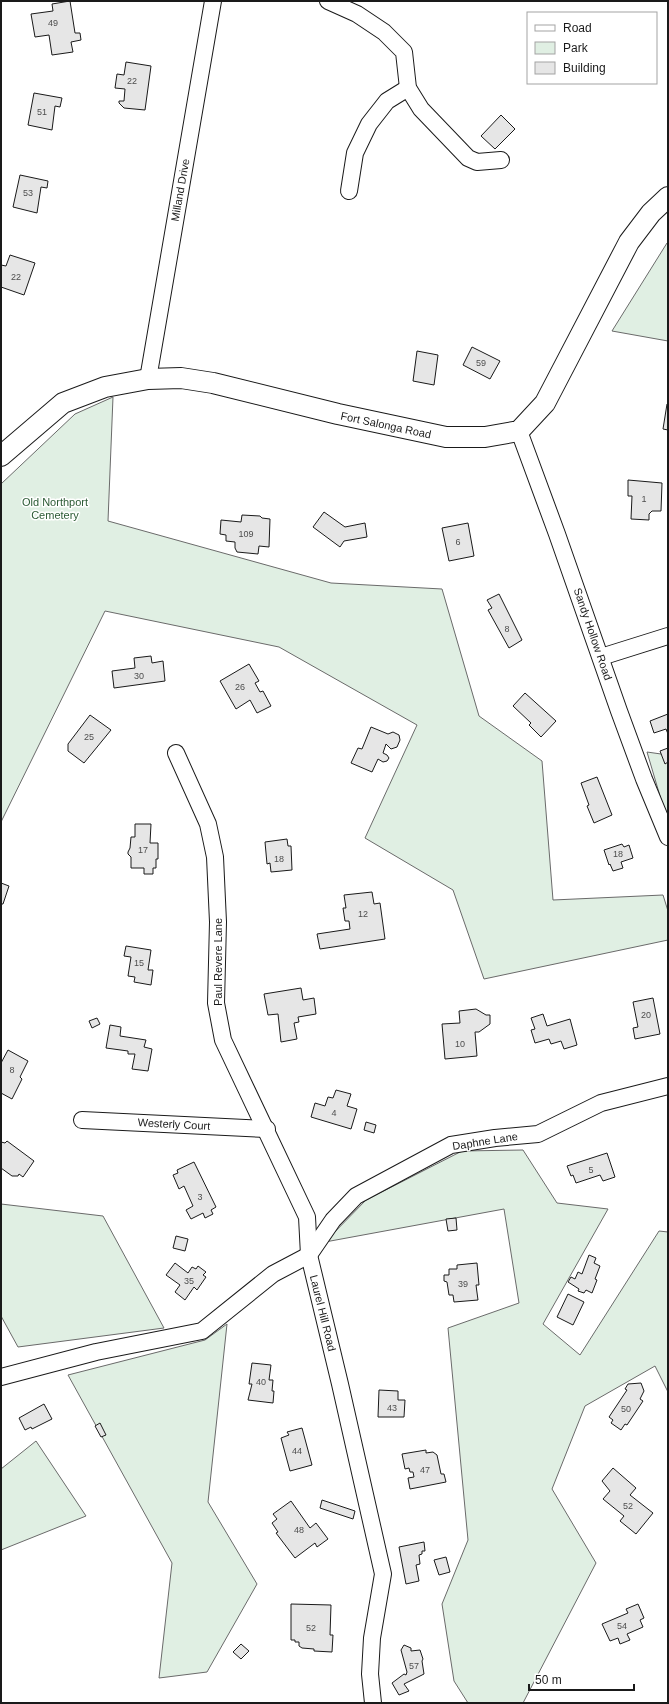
<svg xmlns="http://www.w3.org/2000/svg" width="669" height="1704" viewBox="0 0 669 1704" font-family="Arial,sans-serif">
<style>
.green{fill:#e0efe3;stroke:#6a6a6a}
.building{fill:#e6e6e6;stroke:#1a1a1a}
.lines{fill:none;stroke-linecap:round;stroke-linejoin:round}
.minor-casing{stroke:#1a1a1a;stroke-width:18}
.major-casing{stroke:#1a1a1a;stroke-width:22}
.minor{stroke:#fff;stroke-width:16}
.major{stroke:#fff;stroke-width:20}
.labels{text-anchor:middle;stroke-width:3;stroke-linejoin:round;paint-order:stroke}
.number-label{font-size:9px;fill:#4d4d4d}
.street-label{font-size:11px;fill:#1a1a1a;stroke:#fff}
.park-label{font-size:11px;fill:#2b5a34;stroke:#fff}
</style>
<rect width="100%" height="100%" fill="#fff"/>
<g class="green">
<polygon points="667,243 668,243 668,341 612,331"/>
<polygon points="113,397 108,521 331,583 442,589 479,716 542,761 553,900 663,895 668,911 668,940 484,979 453,890 365,838 417,725 279,647 105,611 1,822 1,484 75,414"/>
<polygon points="647,752 668,755 668,823"/>
<polygon points="523,1150 557,1203 608,1209 543,1324 580,1355 659,1231 668,1232 668,1392 655,1366 585,1406 552,1489 596,1563 523,1703 468,1703 454,1681 442,1604 468,1540 448,1328 519,1303 504,1209 325,1242 366,1200 462,1151"/>
<polygon points="1,1204 103,1216 164,1328 18,1347 1,1316"/>
<polygon points="227,1324 208,1502 257,1584 207,1672 159,1678 172,1563 68,1375 205,1340"/>
<polygon points="36,1441 86,1516 1,1550 1,1469"/>
</g>
<g class="building">
<polygon points="70,1 75,33 80,33 81,40 71,42 73,52 52,55 49,35 35,37 31,14 53,11 52,4"/>
<polygon points="126,62 151,66 145,110 124,108 119,103 119,101 124,101 125,89 115,88 117,74 124,75"/>
<polygon points="34,93 62,98 60,107 55,106 52,130 28,125"/>
<polygon points="501,115 515,129 495,149 481,136"/>
<polygon points="20,175 48,181 47,188 41,187 37,213 13,207"/>
<polygon points="10,255 35,263 24,295 1,287 1,265 6,266"/>
<polygon points="472,347 500,361 490,379 463,365"/>
<polygon points="417,351 438,355 434,385 413,381"/>
<polygon points="667,404 668,404 668,430 663,429"/>
<polygon points="628,480 662,483 661,511 652,511 649,514 649,520 631,519 632,496 628,496"/>
<polygon points="324,512 345,527 365,523 367,537 344,541 340,547 313,527"/>
<polygon points="242,515 260,516 262,518 270,519 269,547 259,546 258,554 237,552 235,548 235,542 226,541 226,535 220,534 221,520 241,522"/>
<polygon points="468,523 474,556 449,561 442,528"/>
<polygon points="499,594 522,640 509,648 488,610 492,608 487,600"/>
<polygon points="151,656 152,663 163,661 165,681 114,688 112,671 135,668 134,658"/>
<polygon points="249,664 259,681 255,683 260,692 263,691 271,706 257,713 250,700 236,709 220,681"/>
<polygon points="525,693 556,721 541,737 529,725 531,723 513,706"/>
<polygon points="668,714 668,734 666,729 654,733 650,721"/>
<polygon points="90,715 111,730 84,763 68,751 68,744"/>
<polygon points="371,727 388,734 393,732 399,735 400,740 397,747 391,749 386,744 383,753 387,755 389,758 387,761 383,762 378,759 372,772 351,763 358,748 362,749"/>
<polygon points="668,748 668,762 665,764 660,751"/>
<polygon points="597,777 612,815 594,823 587,806 589,805 581,783"/>
<polygon points="135,824 151,824 150,843 158,843 158,859 156,859 156,868 153,868 153,874 144,874 144,868 131,868 131,857 128,854 128,852 130,848 131,837 135,837"/>
<polygon points="287,839 288,846 291,846 292,870 271,872 270,863 267,864 265,842"/>
<polygon points="622,844 624,847 629,845 633,858 621,862 623,868 613,871 610,864 609,865 604,850"/>
<polygon points="1,883 9,886 3,904 1,904"/>
<polygon points="372,892 374,904 380,903 385,939 320,949 317,934 350,929 349,921 345,921 343,908 346,908 344,895"/>
<polygon points="126,946 151,950 148,970 153,970 151,985 134,982 135,977 128,976 131,957 124,956"/>
<polygon points="301,988 303,1000 314,998 316,1014 298,1017 299,1022 294,1023 297,1039 281,1042 278,1014 268,1015 264,994"/>
<polygon points="653,998 660,1034 635,1039 633,1028 638,1027 633,1002"/>
<polygon points="476,1009 486,1015 490,1015 490,1024 479,1032 475,1032 477,1056 445,1059 442,1024 460,1023 459,1011"/>
<polygon points="543,1014 547,1026 570,1019 577,1045 564,1049 561,1041 551,1044 549,1039 535,1043 531,1030 535,1029 531,1018"/>
<polygon points="97,1018 100,1024 92,1028 89,1021"/>
<polygon points="110,1025 121,1027 120,1036 146,1040 144,1047 152,1049 148,1071 132,1069 135,1054 128,1054 128,1051 106,1048"/>
<polygon points="8,1050 28,1061 20,1077 22,1079 12,1099 1,1093 1,1063"/>
<polygon points="336,1090 351,1094 347,1106 357,1109 351,1129 311,1117 315,1103 325,1106 328,1097 333,1098"/>
<polygon points="366,1122 376,1125 374,1133 364,1130"/>
<polygon points="7,1141 34,1161 23,1177 19,1174 18,1176 12,1176 1,1168 1,1142 5,1143"/>
<polygon points="607,1153 615,1177 603,1181 600,1175 576,1183 573,1175 571,1176 567,1166"/>
<polygon points="194,1162 216,1207 211,1210 213,1214 205,1218 203,1213 191,1219 186,1210 193,1206 184,1186 179,1189 173,1175 178,1173 177,1170"/>
<polygon points="456,1218 457,1230 448,1231 446,1219"/>
<polygon points="176,1236 188,1239 185,1251 173,1248"/>
<polygon points="589,1255 596,1258 594,1263 600,1266 595,1279 597,1280 592,1293 586,1290 584,1293 578,1291 579,1289 568,1282 571,1277 575,1279 578,1272 582,1274"/>
<polygon points="175,1263 188,1273 192,1267 196,1269 198,1266 206,1272 203,1275 206,1277 197,1290 194,1287 185,1300 175,1292 180,1285 166,1275"/>
<polygon points="477,1263 479,1285 476,1285 478,1300 454,1302 453,1295 449,1295 447,1282 444,1281 444,1275 449,1275 449,1269 457,1269 457,1265"/>
<polygon points="568,1294 584,1302 573,1325 557,1317"/>
<polygon points="252,1363 271,1365 269,1380 273,1380 272,1391 274,1391 273,1403 248,1400 252,1384 249,1384"/>
<polygon points="641,1383 644,1391 640,1399 643,1401 627,1425 625,1424 621,1430 611,1423 613,1420 609,1417 627,1390 625,1389 628,1384"/>
<polygon points="379,1390 398,1391 398,1400 405,1400 404,1417 378,1417"/>
<polygon points="44,1404 52,1419 32,1429 31,1427 25,1430 19,1418"/>
<polygon points="100,1423 106,1435 101,1437 95,1426"/>
<polygon points="302,1428 312,1465 290,1471 281,1438 289,1435 287,1432"/>
<polygon points="426,1450 426,1453 433,1452 437,1455 441,1474 444,1474 446,1482 410,1489 408,1478 414,1477 413,1472 410,1472 409,1468 405,1469 402,1454"/>
<polygon points="613,1468 636,1488 630,1495 653,1513 636,1534 620,1521 624,1516 603,1499 610,1491 602,1481"/>
<polygon points="322,1500 355,1511 353,1519 320,1508"/>
<polygon points="291,1501 310,1528 316,1523 328,1539 317,1547 315,1543 295,1558 276,1533 278,1532 272,1523 277,1519 273,1514"/>
<polygon points="424,1542 425,1551 422,1551 422,1554 419,1555 420,1564 416,1565 419,1581 406,1584 399,1547"/>
<polygon points="446,1557 450,1572 439,1575 434,1560"/>
<polygon points="291,1604 331,1605 330,1635 333,1635 332,1652 314,1651 314,1649 302,1648 299,1646 299,1642 295,1642 295,1640 291,1640"/>
<polygon points="638,1604 644,1618 640,1620 643,1627 627,1634 630,1640 620,1644 618,1638 610,1641 602,1624 628,1613 626,1609"/>
<polygon points="241,1644 249,1651 241,1659 233,1652"/>
<polygon points="404,1645 411,1648 411,1651 420,1650 423,1659 422,1661 424,1674 404,1684 409,1691 399,1695 392,1683 404,1674 406,1675 407,1672 401,1650"/>
</g>
<g class="lines">
<g class="minor-casing">
<g id="minor">
<polyline points="328,1 357,14 384,32 404,52 408,88 421,109 468,158 477,162 501,160"/>
<polyline points="349,191 355,153 369,124 387,101 408,88"/>
<polyline points="148,379 213,1"/>
<polyline points="519,431 557,534 619,711 644,779 668,837"/>
<polyline points="601,657 668,636"/>
<polyline points="176,753 208,824 215,857 218,922 216,1003 223,1040 307,1217 309,1255 340,1384 383,1574 372,1638 370,1674 373,1703"/>
<polyline points="82,1120 267,1129"/>
<polyline points="1,1377 96,1352 202,1331 273,1274 309,1255 333,1220 356,1196 451,1145 495,1138 538,1134 601,1103 668,1086"/>
</g>
</g>
<g class="major-casing">
<polyline id="major" points="1,456 63,403 105,387 148,379 181,378 213,383 338,414 446,437 485,437 519,431 545,403 629,242 651,213 668,197"/>
</g>
<use href="#minor" class="minor"/>
<use href="#major" class="major"/>
</g>
<g class="labels">
<g class="number-label">
<text x="53" y="26">49</text>
<text x="132" y="84">22</text>
<text x="42" y="115">51</text>
<text x="28" y="196">53</text>
<text x="16" y="280">22</text>
<text x="481" y="366">59</text>
<text x="644" y="502">1</text>
<text x="246" y="537">109</text>
<text x="458" y="545">6</text>
<text x="507" y="632">8</text>
<text x="139" y="679">30</text>
<text x="240" y="690">26</text>
<text x="89" y="740">25</text>
<text x="143" y="853">17</text>
<text x="618" y="857">18</text>
<text x="279" y="862">18</text>
<text x="363" y="917">12</text>
<text x="139" y="966">15</text>
<text x="646" y="1018">20</text>
<text x="460" y="1047">10</text>
<text x="12" y="1073">8</text>
<text x="334" y="1116">4</text>
<text x="591" y="1173">5</text>
<text x="200" y="1200">3</text>
<text x="189" y="1284">35</text>
<text x="463" y="1287">39</text>
<text x="261" y="1385">40</text>
<text x="392" y="1411">43</text>
<text x="626" y="1412">50</text>
<text x="297" y="1454">44</text>
<text x="425" y="1473">47</text>
<text x="628" y="1509">52</text>
<text x="299" y="1533">48</text>
<text x="622" y="1629">54</text>
<text x="311" y="1631">52</text>
<text x="414" y="1669">57</text>
</g>
<g class="street-label">
<text transform="translate(180 190) rotate(-80)" y="4">Milland Drive</text>
<text transform="translate(386 425) rotate(12)" y="4">Fort Salonga Road</text>
<text transform="translate(593 634) rotate(71)" y="4">Sandy Hollow Road</text>
<text transform="translate(218 962) rotate(-90)" y="4">Paul Revere Lane</text>
<text transform="translate(174 1124) rotate(3)" y="4">Westerly Court</text>
<text transform="translate(485 1141) rotate(-9)" y="4">Daphne Lane</text>
<text transform="translate(323 1313) rotate(76)" y="4">Laurel Hill Road</text>
</g>
<g class="park-label">
<text x="55" y="506">Old Northport<tspan x="55" dy="13">Cemetery</tspan></text>
</g>
</g>
<rect width="669" height="1704" fill="none" stroke="#1a1a1a" stroke-width="4"/>
<rect x="527" y="12" width="130" height="72" fill="#ffffff" stroke="#a3a3a3"/>
<rect x="535" y="25" width="20" height="6" fill="#ffffff" stroke="#a3a3a3"/>
<text x="563" y="32" font-size="12" fill="#1a1a1a">Road</text>
<rect x="535" y="42" width="20" height="12" fill="#e0efe3" stroke="#a3a3a3"/>
<text x="563" y="52" font-size="12" fill="#1a1a1a">Park</text>
<rect x="535" y="62" width="20" height="12" fill="#e6e6e6" stroke="#a3a3a3"/>
<text x="563" y="72" font-size="12" fill="#1a1a1a">Building</text>
<path d="M529 1684v6h105v-6" fill="none" stroke="#1a1a1a" stroke-width="2"/>
<text x="535" y="1684" font-size="12" fill="#1a1a1a" stroke="#ffffff" stroke-width="3" paint-order="stroke">50 m</text>
</svg>
